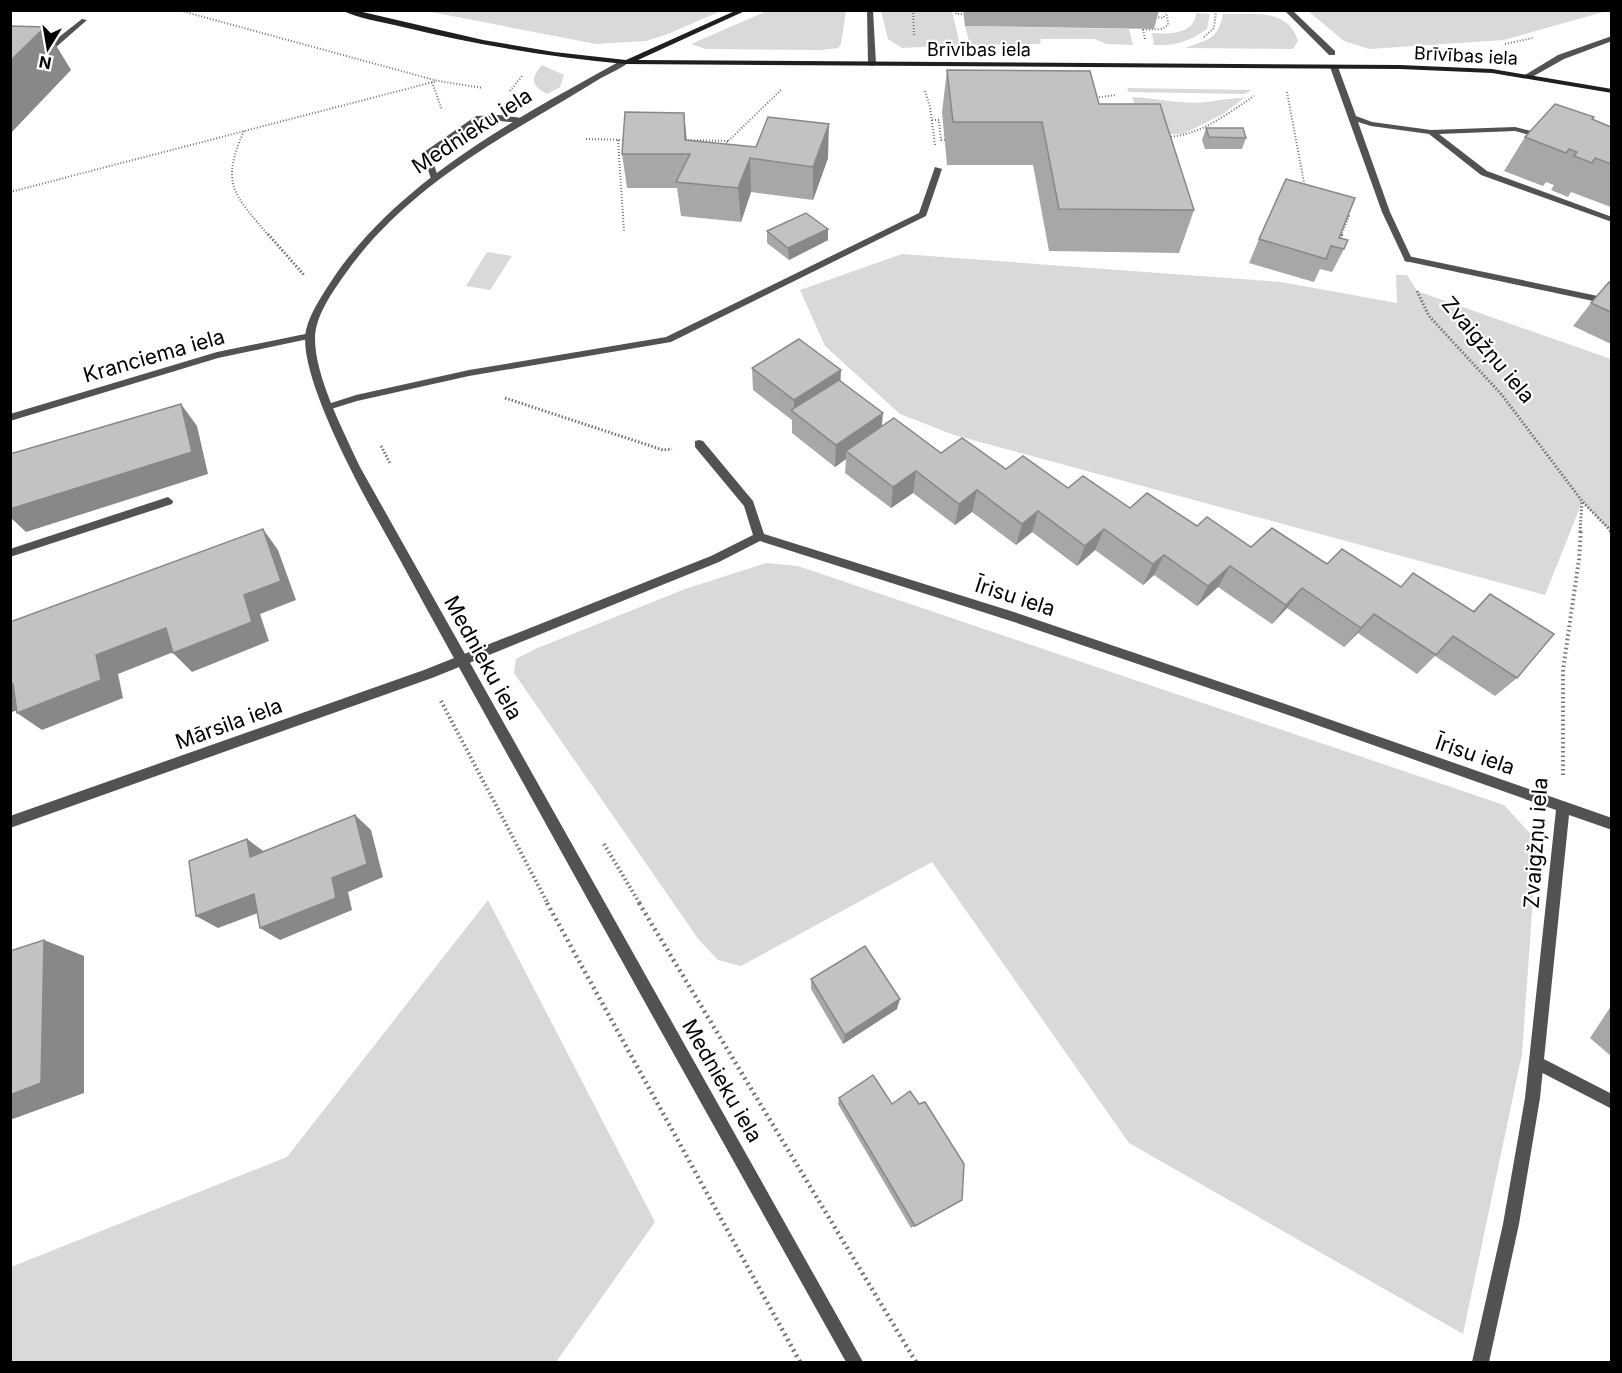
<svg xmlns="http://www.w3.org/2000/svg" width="1622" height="1373" viewBox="0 0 1622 1373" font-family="Inter,sans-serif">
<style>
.green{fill:#d9d9d9}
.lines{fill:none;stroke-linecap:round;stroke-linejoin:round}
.path-far3{stroke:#747474;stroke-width:2;stroke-dasharray:1 2;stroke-linecap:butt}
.path-far2{stroke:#747474;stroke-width:3;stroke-dasharray:1.5 2;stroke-linecap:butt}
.path-far1{stroke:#747474;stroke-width:4;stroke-dasharray:1.5 3;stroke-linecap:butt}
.path{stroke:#747474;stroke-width:4.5;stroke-dasharray:2 4;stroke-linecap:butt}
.service{fill:#525252;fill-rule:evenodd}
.minor{fill:#525252;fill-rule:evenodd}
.tertiary{fill:#525252;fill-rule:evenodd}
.secondary{fill:#1f1f1f;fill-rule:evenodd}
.wall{fill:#a7a7a7}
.shaded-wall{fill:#888}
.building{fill:#c2c2c2;stroke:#888;stroke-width:1.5}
.labels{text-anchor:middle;stroke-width:4.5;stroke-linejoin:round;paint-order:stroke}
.far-street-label{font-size:18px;fill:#000;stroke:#fff}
.street-label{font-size:21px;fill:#000;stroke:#fff}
</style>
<rect width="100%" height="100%" fill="#fff"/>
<g class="green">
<polygon points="426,11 721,11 668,34 646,41 596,44"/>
<polygon points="767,11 846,11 841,44 838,48 820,50 706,49 691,44"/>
<polygon points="881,11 952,11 960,45 902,48 888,39"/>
<polygon points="1308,11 1607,11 1504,40 1369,49 1344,41"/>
<path d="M1196,13L1210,14L1207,29C1190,41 1175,46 1154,45L1152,33C1167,34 1195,35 1196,13Z"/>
<path d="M1223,14C1253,15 1287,7 1298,41L1293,49L1185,48C1208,39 1218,40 1223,14Z"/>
<polygon points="965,26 1129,29 1133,45 1107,44 1094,39 1041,39 1040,44 970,45"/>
<path d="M542,65L564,75L560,87L547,94C531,85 530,79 542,65Z"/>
<polygon points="1127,88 1252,90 1244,94 1129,92"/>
<path d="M1132,97C1157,98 1183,105 1207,102C1220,100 1231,98 1244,98L1223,114L1183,134H1145Z"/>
<polygon points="487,252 512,256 490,290 466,286"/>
<polygon points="902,254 1281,282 1397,303 1396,275 1407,275 1417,291 1611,359 1611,532 1582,502 1545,595 954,435 900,414 825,346 800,290"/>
<polygon points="766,563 798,566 1504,805 1537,841 1522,1054 1463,1334 1129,1143 932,862 741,966 718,960 699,940 514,673 516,659 535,649 685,589"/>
<polygon points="488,900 655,1222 556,1362 11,1362 11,1267 287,1157"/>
</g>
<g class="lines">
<g class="path-far3">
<polyline points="178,10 438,81 483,88"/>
<polyline points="913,10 914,37"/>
<polyline points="955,10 956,14 963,14"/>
<polyline points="1149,10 1157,17 1163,18 1166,14"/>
<polyline points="1156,11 1260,11"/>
<polyline points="1204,37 1214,28 1216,12"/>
<polyline points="1145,39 1143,30 1162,29 1168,25 1167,15"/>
<polyline points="1505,44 1533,38"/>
<polyline points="432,82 442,110"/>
<polyline points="510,91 522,76"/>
<polyline points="925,91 930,107 935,145"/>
<polyline points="1287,92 1305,188"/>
<polyline points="1093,98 1116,95"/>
<polyline points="932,120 939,120 941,140 945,140"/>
<path d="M244,131C220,185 234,194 269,236"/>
<path d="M1168,137C1201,135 1227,114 1254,96"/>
<polyline points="586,139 627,140"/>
<polyline points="618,140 624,231"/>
<polyline points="685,140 729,141"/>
<polyline points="722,147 781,90"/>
<polyline points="10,192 437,81"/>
<polyline points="1341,236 1349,216 1343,214"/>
</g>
<g class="path-far2">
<polyline points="268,234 304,275"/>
<polyline points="1339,242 1342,234"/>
<polyline points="1417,291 1429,316 1502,395 1582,501 1612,532"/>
<polyline points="505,398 663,450 672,449"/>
<polyline points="381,446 390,463"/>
<polyline points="1580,532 1582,502"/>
</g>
<g class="path-far1">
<polyline points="1610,530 1612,532"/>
<polyline points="441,701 548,904"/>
<polyline points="1563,775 1563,670 1579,559 1581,530"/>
<polyline points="604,844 640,904"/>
</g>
<g class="path">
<polyline points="547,903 800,1362"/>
<polyline points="639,903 916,1362"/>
</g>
<g class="service">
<polygon points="82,19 87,20 47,55 41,55 41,51"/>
<polygon points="1612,36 1612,41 1564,59 1532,77 1525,75 1558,55"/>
<path d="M499,115L522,118L526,120C516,126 496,118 483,120C473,122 442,147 431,155L438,177L431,179L423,154L424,152L476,116Z"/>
<polygon points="935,167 942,169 926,216 671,342 469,376 357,401 328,410 323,407 325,405 356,395 469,370 666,337 919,213"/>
<polygon points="1408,256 1612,299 1612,305 1405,261 1404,259"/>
<polygon points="168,497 173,501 172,504 10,557 10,549"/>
<polygon points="1536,1055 1612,1094 1612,1109 1531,1067 1529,1062 1531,1057"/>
</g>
<g class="minor">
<polygon points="867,10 873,10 876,64 872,66 868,64"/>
<polygon points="1284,10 1292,10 1335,51 1335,55 1329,55"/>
<polygon points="1331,65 1338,67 1356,116 1372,122 1431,130 1515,127 1547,135 1548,137 1544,139 1515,131 1439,134 1487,171 1612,217 1612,222 1481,175 1429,134 1371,126 1358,122 1390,212 1412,259 1408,262 1405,261 1382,212 1330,67"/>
<polygon points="310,333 315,336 313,338 218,358 10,421 10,414 217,352"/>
<polygon points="699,440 703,441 753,501 764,534 1014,612 1294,707 1612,818 1612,830 1569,815 1540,1098 1519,1224 1489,1362 1472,1362 1503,1224 1525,1098 1556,810 1294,717 1014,622 760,541 719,562 432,678 10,828 10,816 424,670 711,556 753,535 744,506 695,447 695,441"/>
</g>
<path class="tertiary" d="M622,60L629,62C621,69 610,73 601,78C583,89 565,100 546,111C470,155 394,203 343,277C331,294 315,317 315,339C315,377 344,432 360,467L863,1362H846C734,1162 622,962 511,761C473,693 436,626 399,558C382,527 364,497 349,466C334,435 299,363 306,330C311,310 325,291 336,274C404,177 521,116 622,60Z"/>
<path class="secondary" d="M341,10H354L483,40L554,52L626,60L737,10H747L638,60L1400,65L1492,69L1612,89V93L1492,73L1400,69L625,64C550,57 476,45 403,27C383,22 359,19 341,10Z"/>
</g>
<g class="wall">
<polygon points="963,10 1159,10 1154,29 965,26"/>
<polygon points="947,70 1099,104 1194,210 1179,253 1049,251 1033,165 947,165 942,112"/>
<polygon points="684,113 687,140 828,158 813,200 751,192 741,222 681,216 677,188 627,188 622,154"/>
<polygon points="1592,120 1611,127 1611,207 1571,192 1568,197 1551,190 1554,185 1546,182 1543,186 1504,171 1525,137"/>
<polygon points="1206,128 1246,138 1242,149 1205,149 1202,140"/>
<polygon points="767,231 828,240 789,260 767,243"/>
<polygon points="1339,238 1344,249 1332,272 1320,269 1314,282 1249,263 1259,239"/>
<polygon points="1611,284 1611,344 1573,326 1591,303"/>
<polygon points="752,368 841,381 882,426 941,453 1006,469 1068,488 1130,508 1197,526 1251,547 1327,564 1401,587 1473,611 1490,594 1517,678 1495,696 1435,656 1417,674 1358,633 1344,647 1287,608 1272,624 1218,587 1197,606 1154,575 1143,585 1095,550 1077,566 1032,532 1016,545 972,512 955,525 913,493 891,508 845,473 846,459 835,467 792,433 792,420 753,390"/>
<polygon points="811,979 897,1009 843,1044 811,989"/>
<polygon points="1611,1006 1611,1056 1590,1038"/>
<polygon points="839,1098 915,1226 911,1228 838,1104"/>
</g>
<g class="shaded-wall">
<polygon points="45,27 71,70 10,134 10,61"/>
<polygon points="684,113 687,147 685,140"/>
<polygon points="829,124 828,158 813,200 813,167"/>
<polygon points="750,158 751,192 741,222 738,188"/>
<polygon points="828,229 828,240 789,260 788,248"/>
<polygon points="841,370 840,392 794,413 794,400"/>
<polygon points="181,404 197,426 208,474 26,532 10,517 10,509"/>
<polygon points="883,413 881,435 846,451 846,459 835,467 836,445"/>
<polygon points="916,471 913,493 891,508 893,487"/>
<polygon points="977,490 972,512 955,525 959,504"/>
<polygon points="1038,511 1032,532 1016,545 1022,524"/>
<polygon points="263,529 278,550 296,600 260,614 269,641 192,672 173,653 244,595"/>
<polygon points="1104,529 1095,550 1077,566 1085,546"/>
<polygon points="1164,555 1154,575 1143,585 1153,564"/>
<polygon points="1230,566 1218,587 1197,606 1208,586"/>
<polygon points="1302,588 1287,608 1272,624 1286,605"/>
<polygon points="1374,614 1358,633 1344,647 1361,628"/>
<polygon points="166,628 186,647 118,674 123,698 42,730 17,713 96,655"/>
<polygon points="13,684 38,702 10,713 10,685"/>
<polygon points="355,815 371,830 383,877 348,892 352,910 280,940 260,928"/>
<polygon points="247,839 266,853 250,857"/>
<polygon points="254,894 274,907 218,928 196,916"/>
<polygon points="44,940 84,956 84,1093 10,1120 10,1095"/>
<polygon points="900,999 897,1009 843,1044 845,1035"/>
</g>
<g class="building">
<polygon points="10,26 45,27 10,61"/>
<polygon points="947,70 1090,71 1099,104 1160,104 1194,210 1059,209 1042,122 953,122"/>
<polygon points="1555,104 1594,117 1592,119 1611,127 1611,164 1595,158 1592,163 1574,156 1577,152 1569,149 1566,153 1525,137"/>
<polygon points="625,112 684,113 685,140 756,147 768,117 829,124 813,167 750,158 738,188 676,182 690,154 622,154"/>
<polygon points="1206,128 1243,128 1246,138 1209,137"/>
<polygon points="1286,179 1355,198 1339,238 1348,240 1344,249 1331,246 1326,259 1259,239"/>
<polygon points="806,213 828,229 788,248 767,231"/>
<polygon points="1609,282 1611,284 1611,312 1591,303"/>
<polygon points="799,339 841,370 794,400 752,368"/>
<polygon points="839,380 883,413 836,445 791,410"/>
<polygon points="181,404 192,452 10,509 10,454"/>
<polygon points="894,418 941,453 962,438 1006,469 1023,456 1068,488 1083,476 1130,508 1147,493 1197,526 1207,517 1251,547 1272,528 1327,564 1342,549 1401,587 1413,573 1474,612 1490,594 1554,634 1517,678 1453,636 1436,655 1374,614 1361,628 1302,588 1286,605 1230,566 1208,586 1164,555 1153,564 1104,529 1085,546 1038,511 1022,524 977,490 959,504 916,471 893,487 846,451"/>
<polygon points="263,529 281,581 244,595 252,622 173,653 166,628 96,655 101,680 17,713 13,684 10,685 10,622"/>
<polygon points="355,815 367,864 332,878 336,898 260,928 254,894 196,916 189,861 247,839 250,857"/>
<polygon points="44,940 41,1083 10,1095 10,951"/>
<polygon points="865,946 900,999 845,1035 811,979"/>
<polygon points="873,1075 892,1104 910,1091 919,1104 925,1102 964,1164 962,1200 915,1226 839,1098"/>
</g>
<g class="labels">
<g class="far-street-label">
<text x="979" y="56">Brīvības iela</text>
<text transform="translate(1466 56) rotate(3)" y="6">Brīvības iela</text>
</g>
<g class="street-label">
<text transform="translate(472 131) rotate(-33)" y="7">Mednieku iela</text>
<text transform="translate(1488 350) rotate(50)" y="7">Zvaigžņu iela</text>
<text transform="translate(154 356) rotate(-16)" y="7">Kranciema iela</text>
<text transform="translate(1015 597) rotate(18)" y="7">Īrisu iela</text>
<text transform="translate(483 658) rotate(61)" y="7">Mednieku iela</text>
<text transform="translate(229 724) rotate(-20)" y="7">Mārsila iela</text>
<text transform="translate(1475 755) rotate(19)" y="7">Īrisu iela</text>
<text transform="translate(1536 843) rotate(-86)" y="7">Zvaigžņu iela</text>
<text transform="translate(722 1081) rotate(60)" y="7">Mednieku iela</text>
</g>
</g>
<rect width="1622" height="1373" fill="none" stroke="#000000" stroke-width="24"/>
<g transform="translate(48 48) rotate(191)" stroke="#ffffff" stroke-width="4.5" paint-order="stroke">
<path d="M0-4.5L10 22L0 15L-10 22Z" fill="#000000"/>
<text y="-9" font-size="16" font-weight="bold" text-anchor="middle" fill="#000000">N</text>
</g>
</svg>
